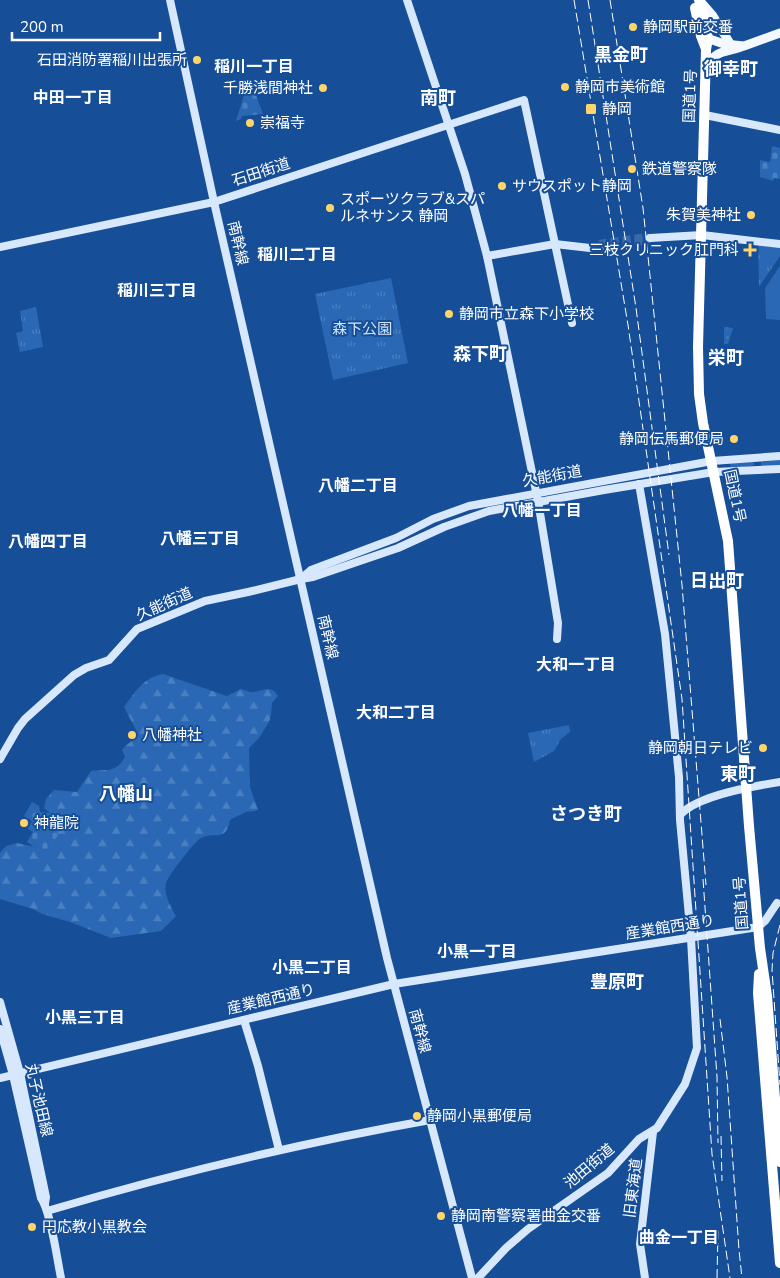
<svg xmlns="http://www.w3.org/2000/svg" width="780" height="1278" viewBox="0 0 780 1278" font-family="'Nunito Sans','Noto Sans JP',sans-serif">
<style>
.grass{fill:url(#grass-dots)}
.forest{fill:url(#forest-firs)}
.cemetery{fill:url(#cemetery-stones)}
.park{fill:url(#park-tufts)}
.pitch{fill:#2a68b5}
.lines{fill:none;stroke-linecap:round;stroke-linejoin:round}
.secondary-tunnel{stroke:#3969a7;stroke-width:8;stroke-dasharray:8 4;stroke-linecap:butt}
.secondary{stroke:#d7e7fc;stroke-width:8}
.primary{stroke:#f3f8ff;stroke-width:9}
.highway{stroke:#fff;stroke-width:10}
.rail{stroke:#fff;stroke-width:1;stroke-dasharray:9 4;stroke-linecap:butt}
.poi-dot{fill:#ffd469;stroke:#164e97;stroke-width:2}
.labels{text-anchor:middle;stroke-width:4;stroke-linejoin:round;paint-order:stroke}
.poi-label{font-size:15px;fill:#fff;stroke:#164e97;text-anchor:start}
.street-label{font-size:15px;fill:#fff;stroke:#164e97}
.park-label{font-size:15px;fill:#d0e4fc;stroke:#164e97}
.neighbourhood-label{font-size:16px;font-weight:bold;fill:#fff;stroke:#164e97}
.quarter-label{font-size:18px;font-weight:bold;fill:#fff;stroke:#164e97}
</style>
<defs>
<pattern id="grass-dots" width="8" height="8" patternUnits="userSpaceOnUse" patternTransform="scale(1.25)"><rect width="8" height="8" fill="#2a68b5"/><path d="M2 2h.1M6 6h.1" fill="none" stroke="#4a7fc0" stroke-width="1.8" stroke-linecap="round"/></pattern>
<pattern id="forest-firs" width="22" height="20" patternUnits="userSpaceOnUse" patternTransform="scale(1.25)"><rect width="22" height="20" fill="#2a68b5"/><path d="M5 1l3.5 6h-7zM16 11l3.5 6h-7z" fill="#4a7fc0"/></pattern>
<pattern id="cemetery-stones" width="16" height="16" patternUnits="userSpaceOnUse" patternTransform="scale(1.25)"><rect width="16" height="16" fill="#2a68b5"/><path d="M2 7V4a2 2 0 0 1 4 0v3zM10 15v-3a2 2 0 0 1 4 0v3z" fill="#4a7fc0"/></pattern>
<pattern id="park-tufts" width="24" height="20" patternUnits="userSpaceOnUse" patternTransform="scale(1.25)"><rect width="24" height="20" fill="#2a68b5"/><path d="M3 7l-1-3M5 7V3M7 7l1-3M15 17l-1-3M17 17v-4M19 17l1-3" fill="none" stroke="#4a7fc0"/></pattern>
</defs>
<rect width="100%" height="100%" fill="#164e97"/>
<polygon class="grass" points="724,327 733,328 728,344 724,344"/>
<path class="forest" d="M163,674L227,696L241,689C244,690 247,691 250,692C261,693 271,683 278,696L272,703L271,715L269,722L259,738L249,748L250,787L258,810C254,812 251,811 246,812C241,814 235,817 230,820C226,843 215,831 201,838C194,842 168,876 166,883C163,893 171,908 176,916L161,931L111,938L70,922L42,914L33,909L0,899V853L6,846L17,843L48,850L50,813L44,808L46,799L54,790L77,792L91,771C107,769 116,773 125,757L122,750C127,743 134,741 138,734L124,707C135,692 144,677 163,674Z"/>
<g class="cemetery">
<polygon points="244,95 256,95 263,114 242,116 241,119 236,121"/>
<polygon points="772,146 780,148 780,179 774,178 773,181 760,177 760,160 770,162"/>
<polygon points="32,802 39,806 40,812 50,813 58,835 48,850 34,847 27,842 33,832 28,829 32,821 24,816"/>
</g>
<g class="park">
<polygon points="758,241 780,244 780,256 759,287"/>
<polygon points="391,278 408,363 333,380 315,294"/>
<polygon points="36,307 43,347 20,352 16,333 23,331 20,311"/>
<polygon points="780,459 780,466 761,466 761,460"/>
<polygon points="754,461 754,465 751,466 732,468 730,465 731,462"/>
<polygon points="569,725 570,732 561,739 554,751 534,762 528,733"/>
</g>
<polygon class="pitch" points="780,266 780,320 766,319 765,288"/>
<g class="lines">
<polyline class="secondary-tunnel" points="599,244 645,237 650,238 645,241 600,247"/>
<g class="secondary">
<polyline points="170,0 214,202 387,958 472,1278"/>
<polyline points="407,0 465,174 487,256 538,501 558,623 557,639"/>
<polyline points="705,115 780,130"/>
<polyline points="650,238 702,235 780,244"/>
<polyline points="0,247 214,202 524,100 572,323"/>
<polyline points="487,256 555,244 590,248 600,247"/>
<polyline points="301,579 311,570 396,538 433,519 469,506 712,461 780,456"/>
<polyline points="0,759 18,728 25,719 74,675 86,668 109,660 137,629 205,601 248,592 301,579 313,577 398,548 444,527 489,511 604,490 714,472 780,469"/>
<path d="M681,814C699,795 754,786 780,782"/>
<polyline points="0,1002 20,1073 46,1197 45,1204"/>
<polyline points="244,1020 258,1066 279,1150"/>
<path d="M0,1029L13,1075L41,1198C51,1212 57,1259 61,1278"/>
<polyline points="0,1078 394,984 758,927 765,921 777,903"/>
<path d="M47,1211C172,1174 301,1143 430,1120"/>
<polyline points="478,1278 506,1248 528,1229 608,1173 639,1139 657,1128 685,1084 697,1048 691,938 680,820 679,777 665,634 639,484"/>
<polyline points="645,1278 640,1244 653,1132"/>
</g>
<g class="primary">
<polyline points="700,1 713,16 731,45"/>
<polyline points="701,36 724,44 744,46 780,33"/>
<path d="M707,67C716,49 725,53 741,47"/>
</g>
<g class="highway">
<path d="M699,0C705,17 710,32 706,50L698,347L699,394L703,423L728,541L749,826L760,948L767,996L780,1162"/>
<polyline points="695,8 701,36 706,49"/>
<polyline points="759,974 758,993 780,1263"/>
</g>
<g class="rail">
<polyline points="574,0 628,325 682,699 712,1154 730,1278"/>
<polyline points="588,0 636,308 669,555"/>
<polyline points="610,0 643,208 682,585 706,885"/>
<polyline points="703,879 717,1077 718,1143"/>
<polyline points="780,925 773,953 772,970 780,1085"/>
<polyline points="720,1019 727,1077 739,1250 742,1278"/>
<polyline points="721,1136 722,1181"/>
<polyline points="717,1278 718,1231"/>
</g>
</g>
<g class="poi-dot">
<circle cx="633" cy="27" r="5"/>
<circle cx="197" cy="60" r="5"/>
<circle cx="565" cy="87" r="5"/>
<circle cx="323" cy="88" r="5"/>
<rect x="585" y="103" width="12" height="12" rx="2.5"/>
<circle cx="250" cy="123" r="5"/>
<circle cx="632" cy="169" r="5"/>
<circle cx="502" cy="186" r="5"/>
<circle cx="330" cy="208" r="5"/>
<circle cx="751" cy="215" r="5"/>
<path d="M747.5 242.5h5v5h5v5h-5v5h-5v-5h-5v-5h5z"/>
<circle cx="449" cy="314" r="5"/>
<circle cx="734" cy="439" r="5"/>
<circle cx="132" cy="735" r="5"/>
<circle cx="763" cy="748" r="5"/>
<circle cx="24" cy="823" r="5"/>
<circle cx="417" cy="1116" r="5"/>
<circle cx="441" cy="1216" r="5"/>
<circle cx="32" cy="1227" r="5"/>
</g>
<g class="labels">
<g class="poi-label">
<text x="643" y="32">静岡駅前交番</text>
<text x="187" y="65" text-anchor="end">石田消防署稲川出張所</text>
<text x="575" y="92">静岡市美術館</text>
<text x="313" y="93" text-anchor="end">千勝浅間神社</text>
<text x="602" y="114">静岡</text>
<text x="260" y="128">崇福寺</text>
<text x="642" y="174">鉄道警察隊</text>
<text x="512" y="191">サウスポット静岡</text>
<text x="340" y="204">スポーツクラブ&amp;スパ<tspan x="340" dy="17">ルネサンス 静岡</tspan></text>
<text x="741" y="220" text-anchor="end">朱賀美神社</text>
<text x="739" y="255" text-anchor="end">三枝クリニック肛門科</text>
<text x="459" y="319">静岡市立森下小学校</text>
<text x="724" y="444" text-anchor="end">静岡伝馬郵便局</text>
<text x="142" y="740">八幡神社</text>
<text x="753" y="753" text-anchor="end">静岡朝日テレビ</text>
<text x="34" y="828">神龍院</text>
<text x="427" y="1121">静岡小黒郵便局</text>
<text x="451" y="1221">静岡南警察署曲金交番</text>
<text x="42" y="1232">円応教小黒教会</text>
</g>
<g class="street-label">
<text transform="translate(690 96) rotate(-88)" y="5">国道1号</text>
<text transform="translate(261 172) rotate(-18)" y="5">石田街道</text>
<text transform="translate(238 243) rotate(77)" y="5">南幹線</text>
<text transform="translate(552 476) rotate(-10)" y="5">久能街道</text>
<text transform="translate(735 496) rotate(78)" y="5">国道1号</text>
<text transform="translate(164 604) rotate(-24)" y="5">久能街道</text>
<text transform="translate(328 637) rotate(77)" y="5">南幹線</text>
<text transform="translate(741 903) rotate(-94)" y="5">国道1号</text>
<text transform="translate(670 927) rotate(-9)" y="5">産業館西通り</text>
<text transform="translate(271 999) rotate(-13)" y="5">産業館西通り</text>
<text transform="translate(420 1031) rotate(75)" y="5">南幹線</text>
<text transform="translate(39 1100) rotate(77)" y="5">丸子池田線</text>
<text transform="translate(589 1166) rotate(-40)" y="5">池田街道</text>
<text transform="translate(633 1188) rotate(-83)" y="5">旧東海道</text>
</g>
<g class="park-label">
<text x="362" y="334">森下公園</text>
</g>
<g class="neighbourhood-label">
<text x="254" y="72">稲川一丁目</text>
<text x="73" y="103">中田一丁目</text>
<text x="297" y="260">稲川二丁目</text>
<text x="157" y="296">稲川三丁目</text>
<text x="358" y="491">八幡二丁目</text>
<text x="542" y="516">八幡一丁目</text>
<text x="200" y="544">八幡三丁目</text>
<text x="48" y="547">八幡四丁目</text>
<text x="576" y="670">大和一丁目</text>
<text x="396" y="718">大和二丁目</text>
<text x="477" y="957">小黒一丁目</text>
<text x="312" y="973">小黒二丁目</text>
<text x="85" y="1023">小黒三丁目</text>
<text x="679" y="1243">曲金一丁目</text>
</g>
<g class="quarter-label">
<text x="621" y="61">黒金町</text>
<text x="731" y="75">御幸町</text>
<text x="438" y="104">南町</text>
<text x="480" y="360">森下町</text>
<text x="726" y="364">栄町</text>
<text x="717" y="587">日出町</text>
<text x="738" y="780">東町</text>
<text x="126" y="800">八幡山</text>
<text x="586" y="820">さつき町</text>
<text x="617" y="988">豊原町</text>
</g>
</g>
<path d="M12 32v8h148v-8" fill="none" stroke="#ffffff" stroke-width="2.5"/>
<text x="20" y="32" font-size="15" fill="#ffffff" stroke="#164e97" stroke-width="4" paint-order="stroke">200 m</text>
</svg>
